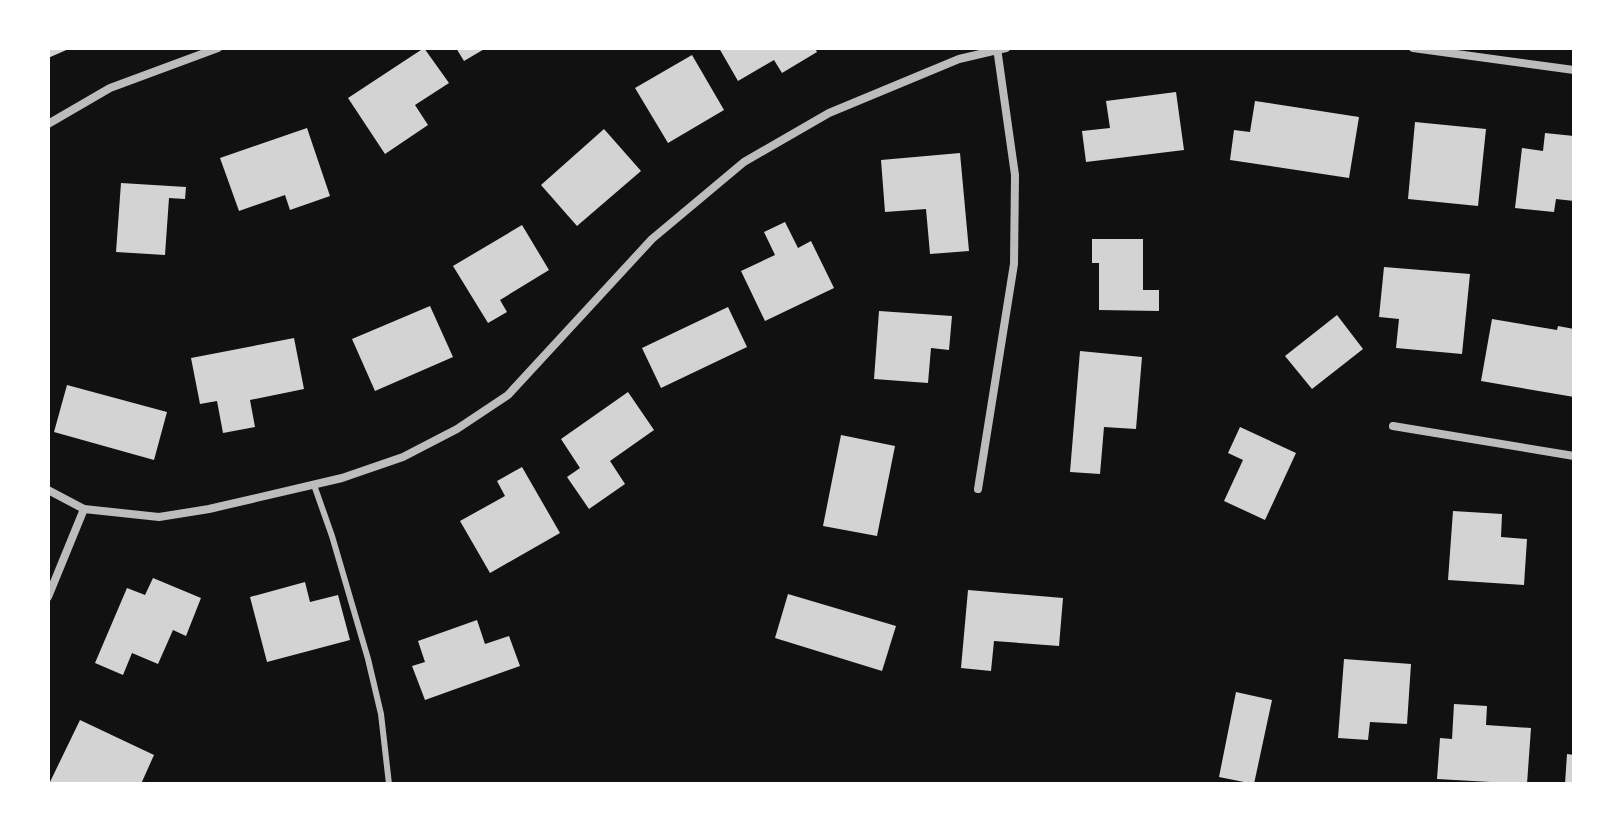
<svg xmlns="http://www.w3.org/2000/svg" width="1622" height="832" viewBox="0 0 1622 832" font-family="'PT Sans Narrow',sans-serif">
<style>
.building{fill:#d3d3d3}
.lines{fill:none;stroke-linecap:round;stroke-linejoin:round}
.service{stroke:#bcbcbc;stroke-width:6}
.minor{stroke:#bcbcbc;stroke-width:8}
</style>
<rect width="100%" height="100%" fill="#111"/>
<g class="building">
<polygon points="48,48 71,48 48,58"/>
<polygon points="424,48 449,83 415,105 428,125 385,154 348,98"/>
<polygon points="456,48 486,48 464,61"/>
<polygon points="719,48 815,48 817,52 782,73 774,60 738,81"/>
<polygon points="692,55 724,110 668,143 635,88"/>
<polygon points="1176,92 1184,150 1086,162 1082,131 1110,128 1106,101"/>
<polygon points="1255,101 1359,117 1349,178 1230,160 1234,130 1250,132"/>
<polygon points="1415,122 1486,129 1478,206 1408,199"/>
<polygon points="307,128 330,196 290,210 285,195 239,211 220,158"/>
<polygon points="604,129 641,171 577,226 541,185"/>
<polygon points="1545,133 1574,136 1574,201 1556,199 1554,212 1515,208 1522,148 1543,151"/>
<polygon points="960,153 969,251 930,254 926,209 885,212 881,160"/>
<polygon points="121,183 186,187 185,199 169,198 165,255 116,252"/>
<polygon points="785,222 798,248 811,241 834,288 765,321 741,271 775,255 764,232"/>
<polygon points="522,225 549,270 500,300 507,312 488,323 453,266"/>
<polygon points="1092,239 1143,239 1143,290 1159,290 1159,311 1099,310 1099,263 1092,263"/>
<polygon points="1384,267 1470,274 1462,354 1396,348 1399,319 1379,317"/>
<polygon points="430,306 453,357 375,391 352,339"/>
<polygon points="728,307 747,347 661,388 642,348"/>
<polygon points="879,311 952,316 949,350 931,348 928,383 874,379"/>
<polygon points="1337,315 1363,349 1312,389 1285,356"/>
<polygon points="1492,319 1557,330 1558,326 1574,329 1574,397 1481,381"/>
<polygon points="294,338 304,389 250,400 255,427 223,433 217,401 200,404 191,358"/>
<polygon points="1080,351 1142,357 1136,429 1104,427 1100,474 1070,472"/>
<polygon points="67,385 167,412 154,460 54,432"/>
<polygon points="628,392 654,430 610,461 625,484 589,509 567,477 580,468 561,439"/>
<polygon points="1240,427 1296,453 1265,520 1224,501 1243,460 1228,453"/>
<polygon points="841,435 895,446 877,536 823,526"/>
<polygon points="522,467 560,533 490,573 460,521 505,496 497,481"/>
<polygon points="1453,511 1502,514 1501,537 1527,539 1524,585 1448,580"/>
<polygon points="153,578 201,598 186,636 173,630 158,664 132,653 123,675 95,663 127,588 145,595"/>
<polygon points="305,582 310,602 338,595 350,640 267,662 250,597"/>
<polygon points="968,590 1063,598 1059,646 994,641 991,671 961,668"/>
<polygon points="788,594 896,626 882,671 775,638"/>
<polygon points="477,620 485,644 509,636 520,666 425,700 412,666 425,662 418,641"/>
<polygon points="1344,659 1411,664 1407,724 1370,722 1368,740 1338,738"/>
<polygon points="1236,692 1272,700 1254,784 1219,777"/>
<polygon points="1454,704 1487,706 1486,725 1531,728 1527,784 1437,779 1440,738 1452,739"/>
<polygon points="80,720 154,755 141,784 49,784"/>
<polygon points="1567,754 1574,755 1574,784 1565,784"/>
</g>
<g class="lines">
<polyline class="service" points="314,485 332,536 368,659 381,714 389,784"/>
<g class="minor">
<polyline points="1413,48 1574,70"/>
<polyline points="48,124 110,88 218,48"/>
<polyline points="1393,426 1574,456"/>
<polyline points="978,489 1014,264 1015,175 997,48"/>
<polyline points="48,490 84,509 159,517 209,509 342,478 403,457 457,429 508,395 652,239 744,162 829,113 959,59 1006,48"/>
<polyline points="48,597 84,509"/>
</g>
</g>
<rect width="1622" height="832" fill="none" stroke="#ffffff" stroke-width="100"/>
</svg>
